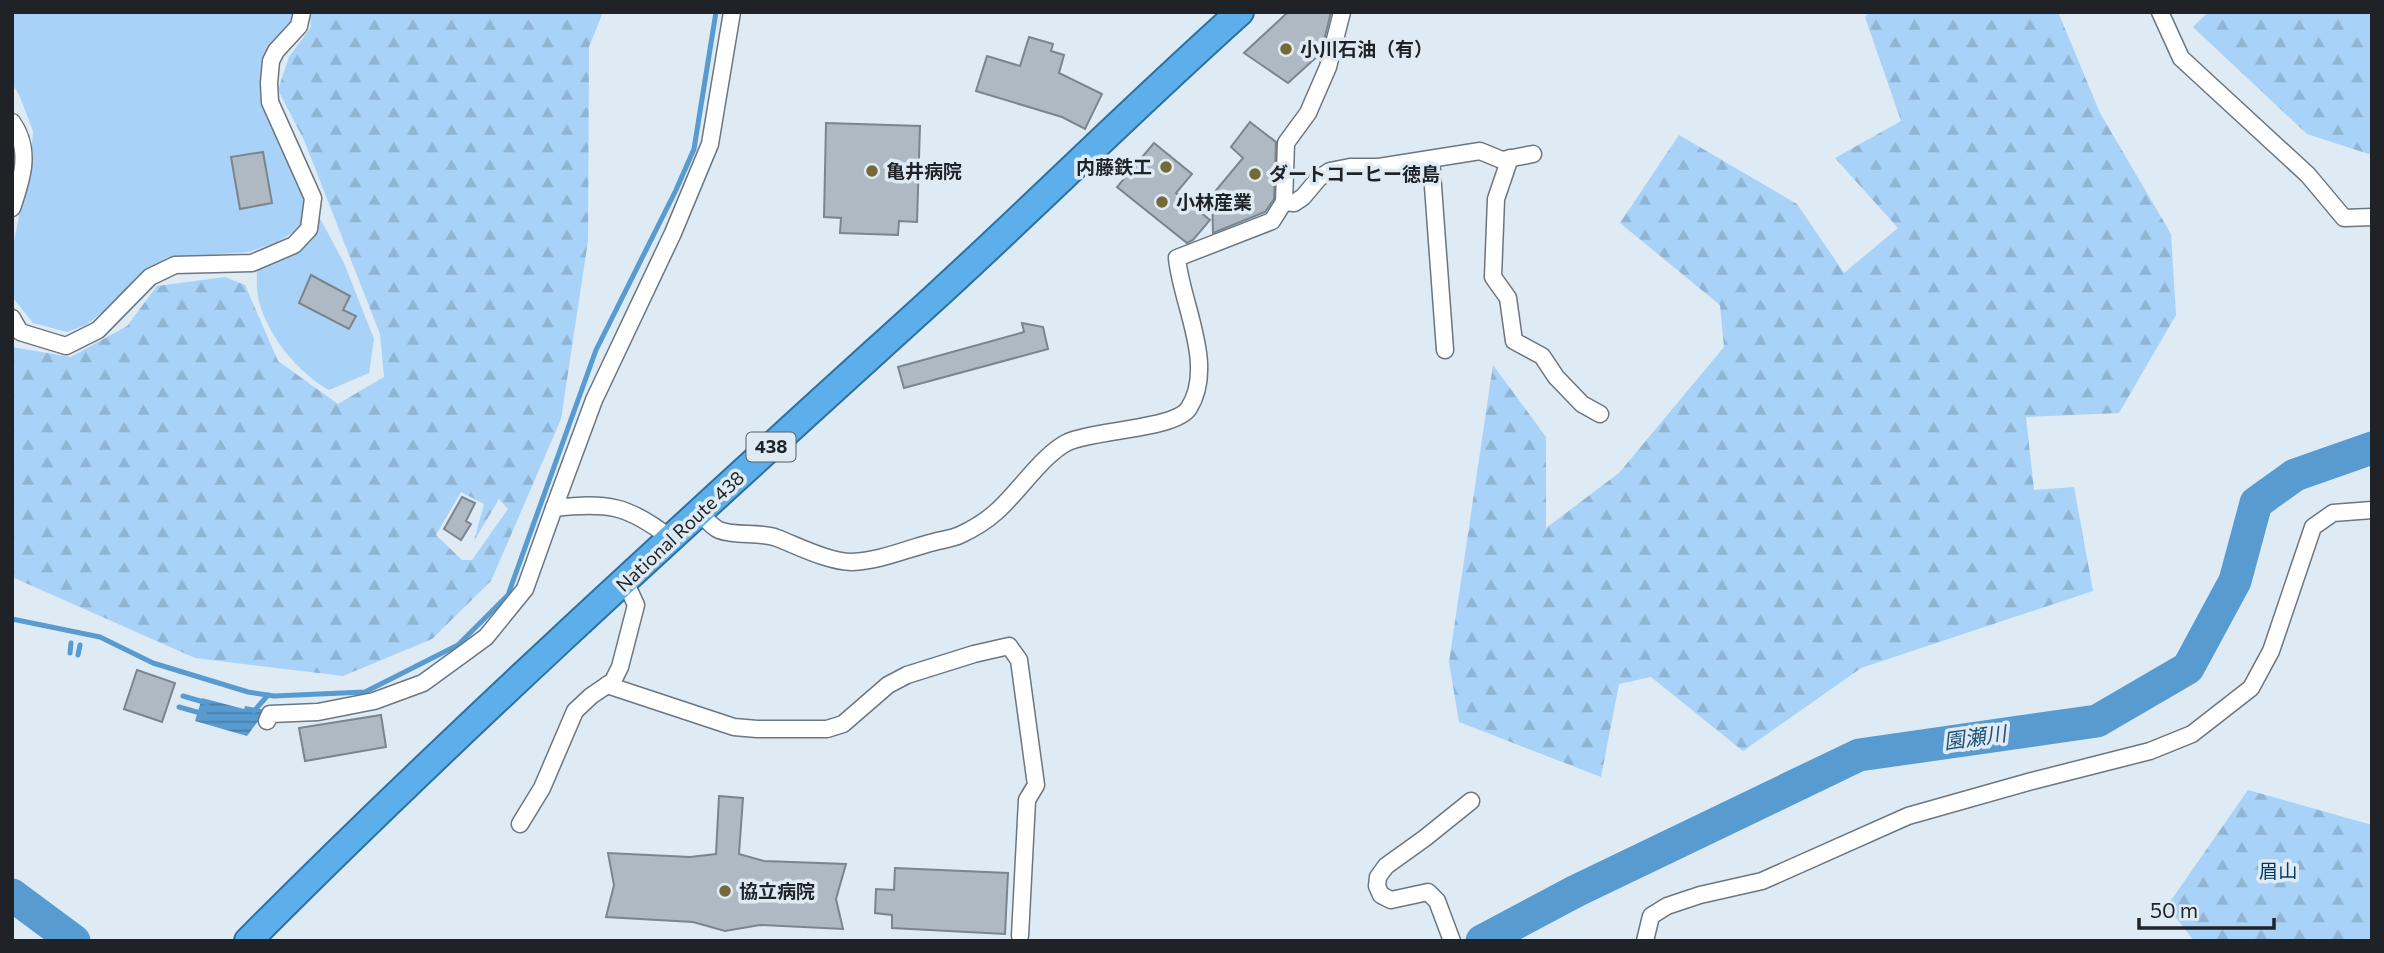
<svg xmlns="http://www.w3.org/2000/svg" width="2384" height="953" viewBox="0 0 2384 953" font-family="Commissioner,'Noto Sans JP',sans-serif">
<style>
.forest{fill:url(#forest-firs);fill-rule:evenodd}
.park{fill:#a8d2f7}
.water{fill:url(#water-rules)}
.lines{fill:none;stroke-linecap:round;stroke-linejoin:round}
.stream{stroke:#589bd0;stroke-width:5}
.river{stroke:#589bd0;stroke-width:33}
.building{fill:#aeb9c3;stroke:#7a858e;stroke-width:2}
.minor-casing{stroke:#6c767f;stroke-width:19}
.trunk-casing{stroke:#2d71a2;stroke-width:30}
.minor{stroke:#fff;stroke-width:16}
.trunk{stroke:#5cafea;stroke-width:26}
.poi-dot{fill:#776936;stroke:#deeaf4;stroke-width:2.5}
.labels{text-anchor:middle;stroke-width:7;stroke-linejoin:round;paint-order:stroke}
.shield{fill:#deeaf4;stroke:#585f64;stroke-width:2}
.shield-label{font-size:18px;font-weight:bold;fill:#1f2327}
.poi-label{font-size:19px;font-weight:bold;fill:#1f2327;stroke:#deeaf4;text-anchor:start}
.street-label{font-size:19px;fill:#1f2327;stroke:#deeaf4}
.park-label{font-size:19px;fill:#01385b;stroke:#deeaf4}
.water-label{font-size:21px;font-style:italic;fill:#1f5075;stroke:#deeaf4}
</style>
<defs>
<pattern id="forest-firs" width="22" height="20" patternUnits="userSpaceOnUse" patternTransform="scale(1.75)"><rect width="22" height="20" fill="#a8d2f7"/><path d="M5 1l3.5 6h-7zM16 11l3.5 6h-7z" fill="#90b4d4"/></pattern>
<pattern id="water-rules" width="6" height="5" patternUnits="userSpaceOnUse" patternTransform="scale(1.75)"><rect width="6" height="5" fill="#589bd0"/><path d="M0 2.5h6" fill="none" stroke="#487ea9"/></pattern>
</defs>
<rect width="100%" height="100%" fill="#deeaf4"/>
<g class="forest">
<path d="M310,12H603L589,47L588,241L561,419L491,581L432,639L343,676L195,658L12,577V347L71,357L127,326L157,286L225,277L245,285L278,361L338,404L384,377L380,334L304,140L278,90L289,57L311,27ZM461,492L484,504L474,541L499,499L508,509L472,560H462L436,535Z"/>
<polygon points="1870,12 2058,12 2100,113 2171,234 2176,315 2119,413 2026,417 2034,490 2074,487 2093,591 1861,668 1743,751 1651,677 1619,684 1601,777 1459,722 1449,662 1493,365 1546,437 1546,528 1619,473 1724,347 1720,305 1620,223 1679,135 1797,204 1844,273 1898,228 1835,158 1901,121 1865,17"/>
<polygon points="2208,12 2372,12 2372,155 2307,134 2193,27"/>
<polygon points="2248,790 2372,825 2372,941 2194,941 2167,906"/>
</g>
<g class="park">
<polygon points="12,12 296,12 286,31 270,46 261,67 264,107 307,200 300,228 277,242 249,252 167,258 136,277 115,302 86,325 67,332 33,323 14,299 14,241 31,159 33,131 20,97 12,83"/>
<path d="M317,213L344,263L374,339L369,373L329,390C298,373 268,336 259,301C256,291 257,278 257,268L295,251Z"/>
</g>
<polygon class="water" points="202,698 244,709 245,706 266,710 247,736 195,721"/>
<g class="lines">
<g class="stream">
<polyline points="12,619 100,637 153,663 248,692 274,696 365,692 458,645 508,595 596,350 676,190 694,149 716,12"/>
<polyline points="70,653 71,643"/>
<polyline points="78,655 80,645"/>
<polyline points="183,696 207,703"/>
<polyline points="179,707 204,714"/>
<polyline points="254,711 268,695"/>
</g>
<g class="river">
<polyline points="12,895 74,941"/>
<polyline points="1482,941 1576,891 1859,755 2097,721 2188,668 2235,581 2256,503 2295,475 2372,448"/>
</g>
</g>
<g class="building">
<polygon points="1288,12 1331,12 1321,53 1288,83 1244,53"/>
<polygon points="1029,37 1053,44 1051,51 1064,55 1059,73 1102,94 1085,129 1062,117 976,91 987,56 1020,66"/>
<polygon points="1250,122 1276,142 1274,199 1265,212 1213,233 1212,195 1243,158 1231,147"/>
<polygon points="826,123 920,126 917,222 899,221 898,235 840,233 841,218 824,217"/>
<polygon points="1154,143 1192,174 1176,193 1210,220 1193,240 1187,243 1117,187"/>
<polygon points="263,152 272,203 240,209 231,157"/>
<polygon points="311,275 350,296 343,310 356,316 349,329 299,303"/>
<polygon points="1022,323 1043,327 1048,349 904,388 898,367 1024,332"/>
<polygon points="462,497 475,503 466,521 471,524 461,540 444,529"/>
<polygon points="137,670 175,683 162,722 124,709"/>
<polygon points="381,715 386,747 305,761 299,728"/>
<polygon points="719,796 743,798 739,854 764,861 846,864 836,899 843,929 760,925 725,931 693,922 606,917 614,885 608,853 690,857 716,854"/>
<polygon points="895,868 1008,873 1005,934 892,928 892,915 875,913 876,889 894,890"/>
</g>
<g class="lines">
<g class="minor-casing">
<g id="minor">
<polyline points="2160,12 2181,58 2308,175 2344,218 2372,217"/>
<path d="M12,122C32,150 22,179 12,208"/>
<polyline points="1510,158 1496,199 1493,277 1508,298 1514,341 1542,356 1556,377 1582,404 1600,414"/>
<polyline points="1431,159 1445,350"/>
<polyline points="1284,202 1294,203 1303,197 1319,178 1330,171 1350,167 1379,167 1480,151 1502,160 1533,154"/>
<polyline points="12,318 20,332 66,346 98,330 150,277 175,265 252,263 294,245 309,229 313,198 270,102 269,83 271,61 276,51 299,26 302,12"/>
<polyline points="554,508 594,400 673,233 710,144 732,12"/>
<path d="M699,512C705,518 712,527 719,530C736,537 759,531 777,538C798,546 829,562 852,562C879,561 904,550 930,543C940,540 951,539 960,535C973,529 986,521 996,512C1018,493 1043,454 1068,442C1095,430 1176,429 1189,408C1216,365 1181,303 1177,258L1272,221L1284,202L1286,143L1308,113L1328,67L1342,12"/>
<polyline points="607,685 734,727 757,729 827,729 843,724 888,685 907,675 974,654 1009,646 1019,660 1036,785 1027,800 1020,936"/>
<path d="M267,721L270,714L318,712L374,701L423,683L467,651L486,637L525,589L554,508C607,502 628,505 670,538"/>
<polyline points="520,824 542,788 575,711 591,696 613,681 620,667 636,605 625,581"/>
<polyline points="1452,941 1437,901 1428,892 1391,900 1381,895 1377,886 1378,877 1386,866 1425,838 1471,801"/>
<polyline points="1645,941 1651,916 1667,906 1700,895 1762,881 1908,816 2032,781 2150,751 2192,734 2251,688 2271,651 2313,527 2333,513 2372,510"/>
</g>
</g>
<g class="trunk-casing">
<path id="trunk" d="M248,941C468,720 700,511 931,301C1035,206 1135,106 1240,12"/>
</g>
<use href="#minor" class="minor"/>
<use href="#trunk" class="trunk"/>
</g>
<g class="poi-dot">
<circle cx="1286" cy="49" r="7"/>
<circle cx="1166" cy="167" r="7"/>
<circle cx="872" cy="171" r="7"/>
<circle cx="1255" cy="174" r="7"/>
<circle cx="1162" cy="202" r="7"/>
<circle cx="725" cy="891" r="7"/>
</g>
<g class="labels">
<rect class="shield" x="746.5" y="432.5" width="49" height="29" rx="5"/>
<g class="shield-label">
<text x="771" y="453">438</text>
</g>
<g class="poi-label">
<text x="1300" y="56">小川石油（有）</text>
<text x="1152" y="174" text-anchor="end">内藤鉄工</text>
<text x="886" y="178">亀井病院</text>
<text x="1269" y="181">ダートコーヒー徳島</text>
<text x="1176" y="209">小林産業</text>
<text x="739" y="898">協立病院</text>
</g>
<g class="street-label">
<text transform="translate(680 531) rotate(-43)" y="7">National Route 438</text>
</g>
<g class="park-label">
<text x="2278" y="878">眉山</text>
</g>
<g class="water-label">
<text transform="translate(1975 738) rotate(-8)" y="7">園瀬川</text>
</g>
</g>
<rect width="2384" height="953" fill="none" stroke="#1f2327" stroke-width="28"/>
<path d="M2139 918v10h135v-10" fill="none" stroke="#1f2327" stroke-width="3.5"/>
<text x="2150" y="918" font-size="21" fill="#1f2327" stroke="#deeaf4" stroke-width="5" paint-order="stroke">50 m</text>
</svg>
